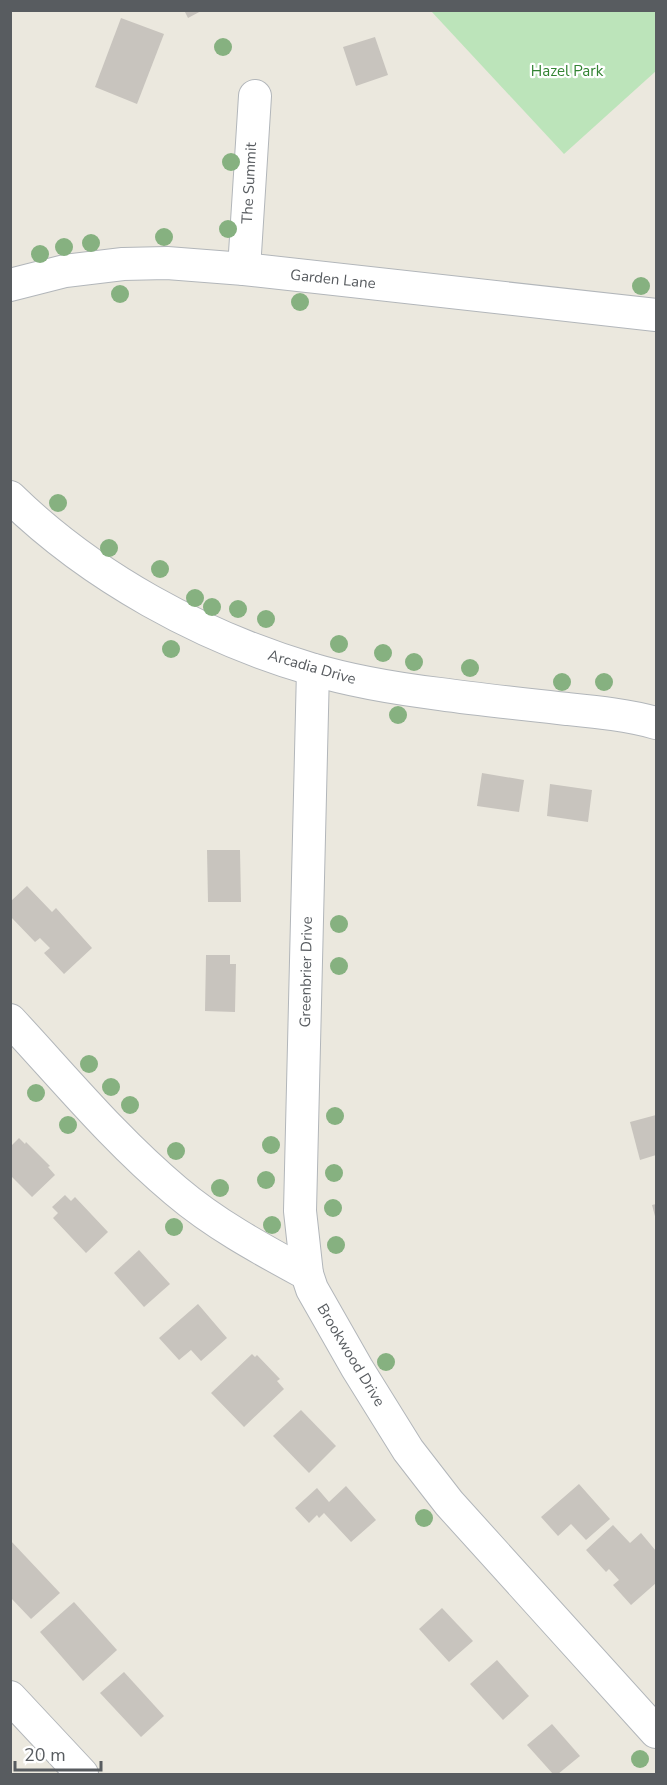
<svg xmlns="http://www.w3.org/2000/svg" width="667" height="1785" viewBox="0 0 667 1785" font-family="'Nunito Sans',sans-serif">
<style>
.green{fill:#bce4ba}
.building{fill:#c8c4be}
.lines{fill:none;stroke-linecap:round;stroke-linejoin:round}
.minor-casing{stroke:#b2b6ba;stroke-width:34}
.minor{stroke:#fff;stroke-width:32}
.tree{fill:#86b180}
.labels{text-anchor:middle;stroke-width:4.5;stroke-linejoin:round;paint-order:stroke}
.park-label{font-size:15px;fill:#338433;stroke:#fff}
.street-label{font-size:15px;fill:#585c60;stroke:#fff}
</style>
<rect width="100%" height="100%" fill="#ebe8de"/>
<polygon class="green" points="431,11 656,11 656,71 564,154"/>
<g class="building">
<polygon points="184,10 203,10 188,18"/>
<polygon points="121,18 164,34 137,104 95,87"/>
<polygon points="375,37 388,75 356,86 343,47"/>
<polygon points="482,773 524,780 519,812 477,806"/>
<polygon points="550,784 592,790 588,822 547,816"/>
<polygon points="207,850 240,850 241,902 208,902"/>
<polygon points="27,886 52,912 56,908 92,948 64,974 44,953 50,948 40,938 35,942 10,916 10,902"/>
<polygon points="206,955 230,955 230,964 236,964 235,1012 205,1011"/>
<polygon points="656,1115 656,1155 640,1160 630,1122"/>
<polygon points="19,1138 25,1144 26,1142 50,1166 48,1167 55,1175 32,1197 10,1175 10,1147"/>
<polygon points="65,1195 71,1201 75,1197 108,1232 86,1253 53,1218 58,1213 52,1207"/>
<polygon points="656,1204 656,1220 652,1205"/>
<polygon points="139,1250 170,1284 144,1307 114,1273"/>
<polygon points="198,1304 227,1338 201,1361 191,1350 179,1360 159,1338"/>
<polygon points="252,1354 255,1357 257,1355 280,1379 277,1381 284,1389 244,1427 211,1393"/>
<polygon points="301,1410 336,1446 309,1473 273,1436"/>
<polygon points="579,1484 610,1519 586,1540 571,1524 558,1536 541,1517"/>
<polygon points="346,1486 376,1520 351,1542 324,1513 319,1518 317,1515 309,1523 295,1508 317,1488 329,1502"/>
<polygon points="613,1525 630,1543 641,1533 656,1551 656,1583 631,1605 613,1585 619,1580 609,1569 606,1572 586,1550"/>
<polygon points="10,1540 60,1593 31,1619 10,1597"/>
<polygon points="74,1602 117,1650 83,1681 40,1632"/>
<polygon points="442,1608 473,1641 449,1662 419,1629"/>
<polygon points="497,1660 529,1696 503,1720 470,1684"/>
<polygon points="124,1672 164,1716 141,1737 100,1693"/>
<polygon points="552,1724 580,1756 558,1774 553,1774 527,1745"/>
</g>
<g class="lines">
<g class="minor-casing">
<g id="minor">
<polyline points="244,269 255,96"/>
<polyline points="10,285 65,271 123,264 167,263 244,269 656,315"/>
<path d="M10,497C92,577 202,637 311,669C351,681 399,689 440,694C482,700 525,704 567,709C597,712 628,715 656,723"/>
<path d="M10,1020C64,1078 115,1140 176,1191C216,1225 261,1249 307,1274L312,1289L357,1368L408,1450L449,1503L656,1732"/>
<polyline points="307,1274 300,1211 313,670"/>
<polyline points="10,1697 82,1774"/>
</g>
</g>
<use href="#minor" class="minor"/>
</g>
<g class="tree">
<circle cx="223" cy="47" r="9"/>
<circle cx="231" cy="162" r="9"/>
<circle cx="228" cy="229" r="9"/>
<circle cx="164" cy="237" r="9"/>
<circle cx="91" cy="243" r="9"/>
<circle cx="64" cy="247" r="9"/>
<circle cx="40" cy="254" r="9"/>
<circle cx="641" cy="286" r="9"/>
<circle cx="120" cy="294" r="9"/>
<circle cx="300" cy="302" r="9"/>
<circle cx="58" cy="503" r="9"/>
<circle cx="109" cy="548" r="9"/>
<circle cx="160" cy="569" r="9"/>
<circle cx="195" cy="598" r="9"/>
<circle cx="212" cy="607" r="9"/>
<circle cx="238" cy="609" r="9"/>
<circle cx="266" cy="619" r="9"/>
<circle cx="339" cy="644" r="9"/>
<circle cx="171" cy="649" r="9"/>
<circle cx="383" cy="653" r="9"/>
<circle cx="414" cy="662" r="9"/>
<circle cx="470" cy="668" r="9"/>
<circle cx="562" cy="682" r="9"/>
<circle cx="604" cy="682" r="9"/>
<circle cx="398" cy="715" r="9"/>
<circle cx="339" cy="924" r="9"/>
<circle cx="339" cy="966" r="9"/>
<circle cx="89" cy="1064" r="9"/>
<circle cx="111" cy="1087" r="9"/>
<circle cx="36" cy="1093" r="9"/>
<circle cx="130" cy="1105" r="9"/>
<circle cx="335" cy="1116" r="9"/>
<circle cx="68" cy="1125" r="9"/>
<circle cx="271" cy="1145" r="9"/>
<circle cx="176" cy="1151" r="9"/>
<circle cx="334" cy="1173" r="9"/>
<circle cx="266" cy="1180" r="9"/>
<circle cx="220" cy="1188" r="9"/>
<circle cx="333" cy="1208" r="9"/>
<circle cx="272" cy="1225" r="9"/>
<circle cx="174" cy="1227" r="9"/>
<circle cx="336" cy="1245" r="9"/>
<circle cx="386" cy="1362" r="9"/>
<circle cx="424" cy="1518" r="9"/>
<circle cx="640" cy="1759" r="9"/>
</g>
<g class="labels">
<g class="park-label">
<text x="567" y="76">Hazel Park</text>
</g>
<g class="street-label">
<text transform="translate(249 183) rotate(-87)" y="5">The Summit</text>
<text transform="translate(333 279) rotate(6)" y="5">Garden Lane</text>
<text transform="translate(312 667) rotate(16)" y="5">Arcadia Drive</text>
<text transform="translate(306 972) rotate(-89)" y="5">Greenbrier Drive</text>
<text transform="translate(351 1355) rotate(59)" y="5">Brookwood Drive</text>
</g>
</g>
<rect width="667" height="1785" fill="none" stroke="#585c60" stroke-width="24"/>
<path d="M15 1761v9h86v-9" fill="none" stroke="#585c60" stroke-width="3"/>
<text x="24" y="1761" font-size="18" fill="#585c60" stroke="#ffffff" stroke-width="4.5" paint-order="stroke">20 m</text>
</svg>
